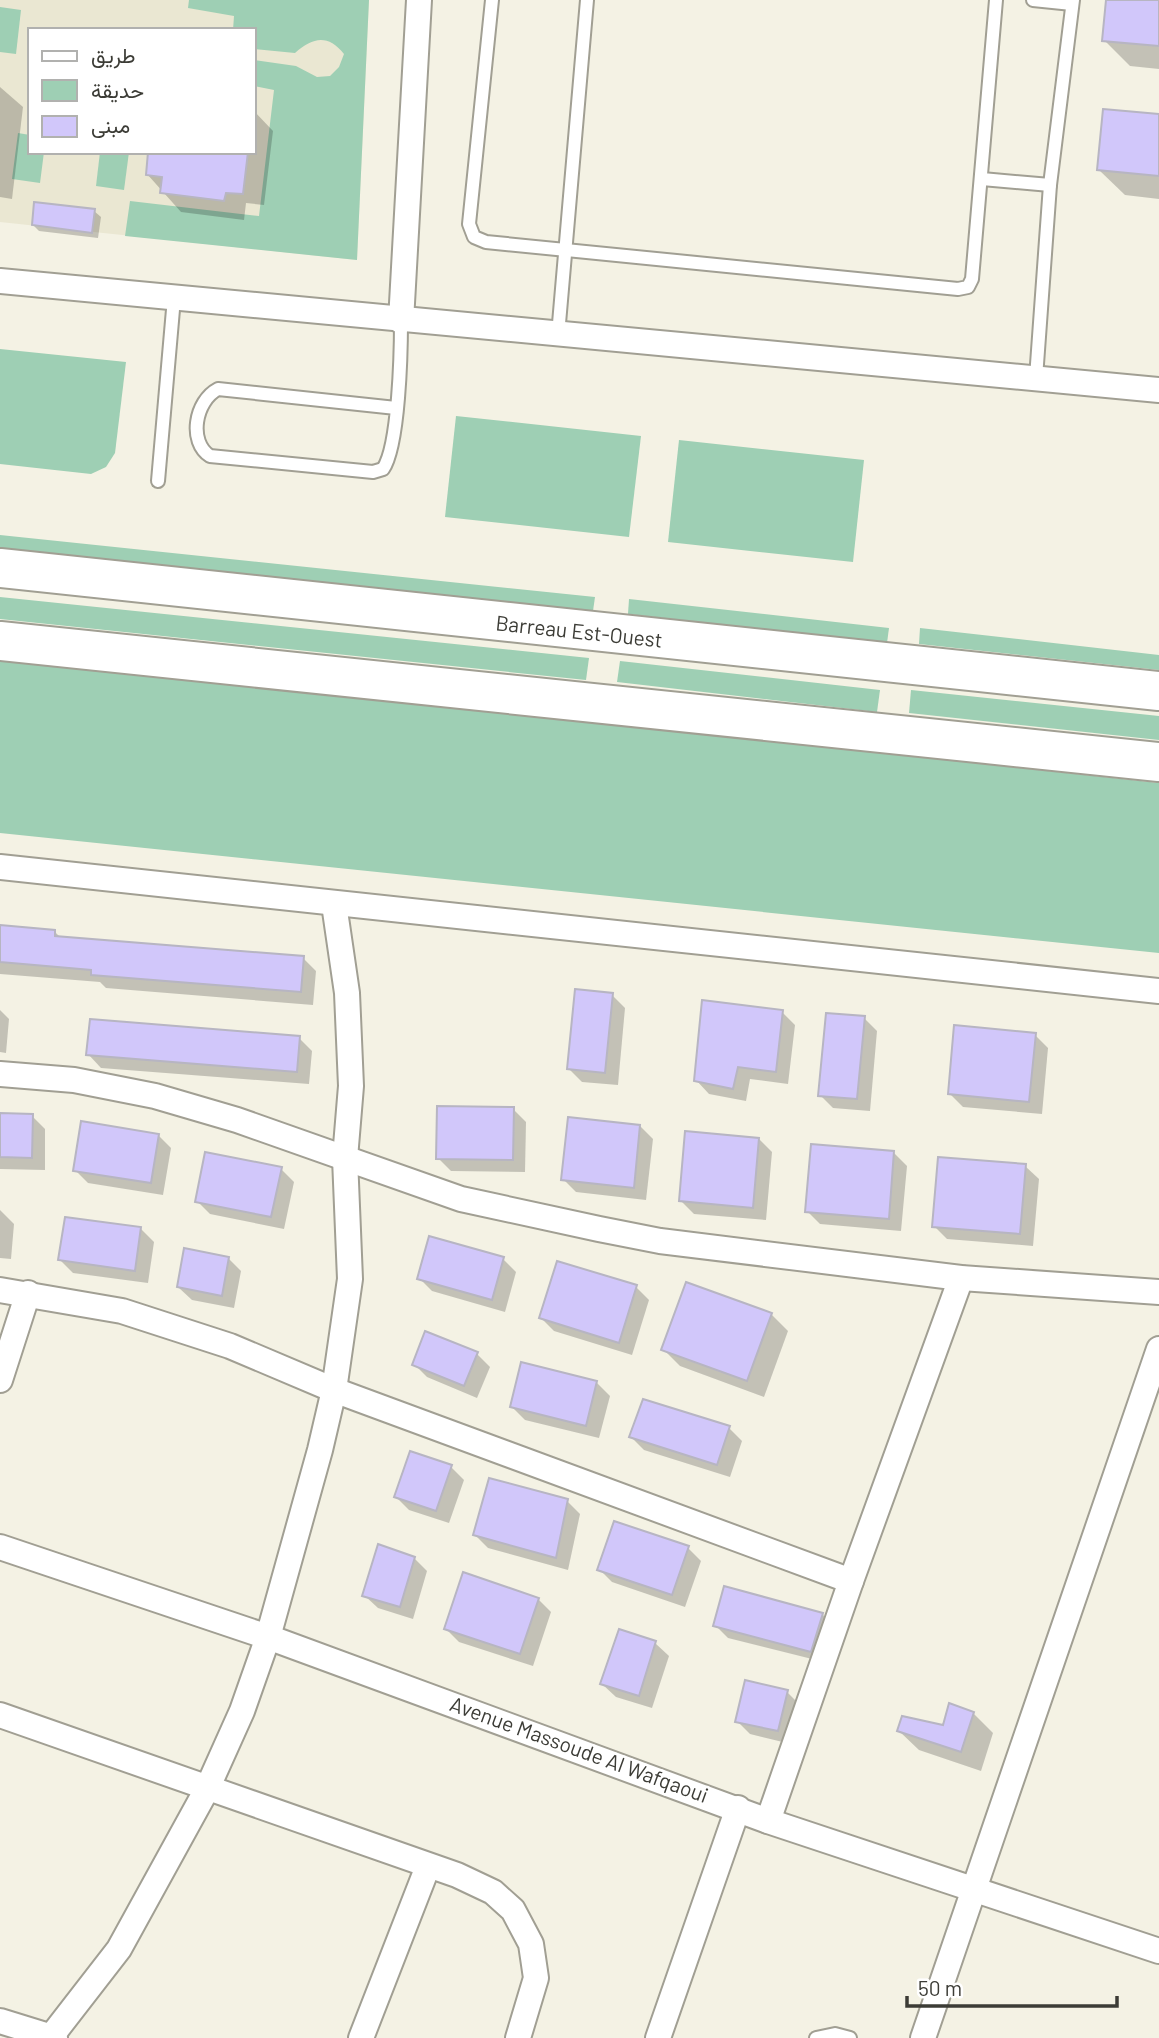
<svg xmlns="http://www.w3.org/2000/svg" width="1159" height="2038" viewBox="0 0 1159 2038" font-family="Barlow,Vazirmatn,sans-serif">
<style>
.built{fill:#eae7d2;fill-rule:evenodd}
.green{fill:#9ecfb4}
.shadow{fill:#0003}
.building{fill:#d1c7fa;stroke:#b7b5c2;stroke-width:2}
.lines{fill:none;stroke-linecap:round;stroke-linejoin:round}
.lane-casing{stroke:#a19f93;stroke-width:16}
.street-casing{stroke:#a19f93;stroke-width:28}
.primary-casing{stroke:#a19f93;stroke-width:42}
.lane{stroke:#fff;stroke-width:12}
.street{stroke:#fff;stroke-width:24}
.primary{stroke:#fff;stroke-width:38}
.labels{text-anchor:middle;stroke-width:5;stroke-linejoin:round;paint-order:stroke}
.street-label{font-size:21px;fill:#3c3c36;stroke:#fff}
</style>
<rect width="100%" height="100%" fill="#f4f2e4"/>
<path class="built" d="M0,0H369L357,260L0,222ZM30,30H254V152H30Z"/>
<g class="green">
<path d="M189,0H369L357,260L125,236L130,201L259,216L274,90L254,86V60L296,66L317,77L330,76L339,67L344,54C328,34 313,37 295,53L254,49V30H233L234,16L188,8Z"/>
<polygon points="0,7 21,10 16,54 0,52"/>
<polygon points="18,133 30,135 30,152 44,152 40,183 12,179"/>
<polygon points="100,152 129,152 124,190 96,186"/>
<polygon points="0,349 126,362 115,453 106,467 91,474 0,464"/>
<polygon points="456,416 641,436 629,537 445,517"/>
<polygon points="679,440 864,460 853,562 668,542"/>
<polygon points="0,535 595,597 593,611 0,549"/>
<polygon points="0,597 589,658 586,680 0,619"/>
<polygon points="629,599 889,628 887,643 628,614"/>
<polygon points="920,628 1159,655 1159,670 919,644"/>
<polygon points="0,657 1159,783 1159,953 0,833"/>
<polygon points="620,661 880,690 877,712 617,682"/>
<polygon points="911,690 1159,716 1159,740 909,713"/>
</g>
<g class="shadow">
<polygon points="1108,0 1159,0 1159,69 1130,66 1104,40"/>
<polygon points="0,87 23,107 12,199 0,197"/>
<polygon points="254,111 273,131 264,205 246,203 244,220 181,212 147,174 150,152 254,152"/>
<polygon points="1159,116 1159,199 1125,195 1099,170"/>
<polygon points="94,211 101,217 98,238 39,231 33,225"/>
<polygon points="0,927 55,932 61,938 303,958 316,971 313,1005 106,988 100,982 0,974"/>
<polygon points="612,995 625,1008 618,1085 582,1082 569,1069"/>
<polygon points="0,1010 9,1019 6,1053 0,1052"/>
<polygon points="782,1012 795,1025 788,1084 750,1079 746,1101 709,1094 696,1080"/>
<polygon points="864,1018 877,1031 870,1111 833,1108 820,1095"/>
<polygon points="1035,1035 1048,1048 1042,1114 963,1107 950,1094"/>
<polygon points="299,1038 312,1051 309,1084 101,1068 88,1054"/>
<polygon points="513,1109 526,1122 525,1172 451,1171 438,1158"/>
<polygon points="0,1115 32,1116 45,1129 45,1170 0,1169"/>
<polygon points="640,1126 653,1139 646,1200 576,1192 563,1179"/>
<polygon points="158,1135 171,1148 163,1195 88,1183 75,1170"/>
<polygon points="759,1139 772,1152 766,1220 694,1214 681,1201"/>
<polygon points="894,1153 907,1166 901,1231 820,1224 807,1211"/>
<polygon points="1025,1166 1039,1179 1033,1246 947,1239 934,1226"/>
<polygon points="281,1169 294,1182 284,1229 210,1214 197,1201"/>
<polygon points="0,1210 14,1224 11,1259 0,1258"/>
<polygon points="141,1229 154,1242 148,1283 73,1273 60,1260"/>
<polygon points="228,1258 241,1271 234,1308 192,1300 178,1287"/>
<polygon points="503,1259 516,1272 505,1312 432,1291 419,1278"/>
<polygon points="636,1287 649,1300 632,1355 554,1331 541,1318"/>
<polygon points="771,1314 788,1331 764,1397 680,1366 663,1349"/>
<polygon points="477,1354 490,1367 477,1398 427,1377 414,1364"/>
<polygon points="522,1365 597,1383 610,1396 599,1438 525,1420 512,1407"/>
<polygon points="729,1428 742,1441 730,1477 644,1450 631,1437"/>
<polygon points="451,1467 464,1480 449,1523 409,1510 396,1497"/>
<polygon points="567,1501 580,1514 568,1570 488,1548 475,1535"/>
<polygon points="688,1548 701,1561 685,1607 612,1582 599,1569"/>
<polygon points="414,1558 427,1571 413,1619 378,1608 364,1595"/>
<polygon points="538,1599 551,1612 533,1666 459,1642 446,1629"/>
<polygon points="822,1614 835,1627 824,1662 728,1638 715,1625"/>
<polygon points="620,1631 655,1643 669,1656 652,1708 616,1697 602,1684"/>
<polygon points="787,1692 800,1705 791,1744 750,1734 737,1721"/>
<polygon points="950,1706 974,1714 993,1733 981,1771 919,1750 899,1731 944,1727"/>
</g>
<g class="building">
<polygon points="1106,0 1159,0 1159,46 1102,41"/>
<polygon points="1103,109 1159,114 1159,176 1097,170"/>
<polygon points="148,152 248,152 243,194 226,193 224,201 160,193 162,177 146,175"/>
<polygon points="34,202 95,209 92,233 32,225"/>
<polygon points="0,925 55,930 55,936 304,956 301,992 91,975 91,970 0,962"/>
<polygon points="575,989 613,993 605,1073 567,1069"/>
<polygon points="702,1000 783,1010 776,1072 738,1067 733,1089 694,1081"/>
<polygon points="826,1013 865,1016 857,1099 818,1096"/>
<polygon points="90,1019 300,1036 297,1072 86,1055"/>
<polygon points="954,1025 1036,1033 1029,1102 948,1094"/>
<polygon points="437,1106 514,1107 513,1160 436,1159"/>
<polygon points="0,1113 33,1114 32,1158 0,1157"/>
<polygon points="568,1117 640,1125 634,1188 561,1180"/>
<polygon points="81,1121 159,1134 151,1183 73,1171"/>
<polygon points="685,1131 759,1138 753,1208 679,1201"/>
<polygon points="811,1144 894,1151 889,1219 805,1212"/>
<polygon points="205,1152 282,1167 271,1217 195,1202"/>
<polygon points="938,1157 1026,1164 1020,1234 932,1227"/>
<polygon points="65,1217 141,1227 135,1271 58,1260"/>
<polygon points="429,1236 504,1257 492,1300 417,1279"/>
<polygon points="184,1248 229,1257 222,1296 177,1287"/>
<polygon points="557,1261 637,1285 619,1343 539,1318"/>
<polygon points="686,1282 772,1313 747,1381 661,1350"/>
<polygon points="425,1331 478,1352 464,1386 412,1365"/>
<polygon points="521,1362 597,1381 586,1426 510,1407"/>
<polygon points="643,1399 730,1426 717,1465 629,1437"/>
<polygon points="410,1451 452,1465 436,1511 394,1497"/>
<polygon points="489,1478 568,1499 556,1558 473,1535"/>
<polygon points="614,1521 689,1546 672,1595 597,1570"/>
<polygon points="378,1544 415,1557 400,1607 362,1596"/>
<polygon points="463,1572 539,1598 520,1654 444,1629"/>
<polygon points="724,1586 823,1613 811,1652 713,1626"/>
<polygon points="619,1629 656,1641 639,1696 600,1684"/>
<polygon points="745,1680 788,1690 778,1731 735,1722"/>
<polygon points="949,1703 974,1712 961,1752 897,1731 902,1716 943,1725"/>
</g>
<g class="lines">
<g class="lane-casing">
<g id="lane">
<polyline points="492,0 469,224 474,237 486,242 958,289 968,287 972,279 996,0"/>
<polyline points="1033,0 1072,4"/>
<polyline points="982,179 1050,185"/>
<polyline points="558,335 587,0"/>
<polyline points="1036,378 1050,185 1073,0"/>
<path d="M396,408L218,389C195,401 188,442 210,456L373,472L383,469C399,446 401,352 401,321"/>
<polyline points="158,481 174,298"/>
<polyline points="816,2038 835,2034 850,2038"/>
</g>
</g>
<g class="street-casing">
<g id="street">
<polyline points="0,281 1159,390"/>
<polyline points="401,321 419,0"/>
<polyline points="0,867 1159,991"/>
<polyline points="0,1074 74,1080 155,1096 237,1120 461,1199 599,1229 660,1241 961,1278 1159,1292"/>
<polyline points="0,1290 122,1311 230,1346 334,1390 851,1581"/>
<polyline points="0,1380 28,1293"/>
<polyline points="0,1547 268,1637 768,1821 1159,1951"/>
<polyline points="0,1715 457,1875 493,1892 513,1910 531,1944 536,1978 518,2038"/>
<polyline points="768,1821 851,1581 961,1278"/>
<polyline points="0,2021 55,2038"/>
<polyline points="50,2038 119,1949 207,1789 242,1711 268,1637 320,1450 334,1390 350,1279 345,1158 351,1086 347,993 334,904"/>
<polyline points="361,2038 428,1866"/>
<polyline points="658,2038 738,1808"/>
<polyline points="923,2038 1159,1349"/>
</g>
</g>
<g class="primary-casing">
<g id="primary">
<polyline points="0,568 1159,691"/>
<polyline points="0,641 1159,762"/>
</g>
</g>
<use href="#lane" class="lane"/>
<use href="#street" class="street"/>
<use href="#primary" class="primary"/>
</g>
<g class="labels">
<g class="street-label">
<text transform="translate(579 632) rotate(6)" y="7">Barreau Est-Ouest</text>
<text transform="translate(579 1750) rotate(20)" y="7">Avenue Massoude Al Wafqaoui</text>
</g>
</g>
<rect x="28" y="28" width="228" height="126" fill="#ffffff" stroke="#b1b1af" stroke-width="2"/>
<rect x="42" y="51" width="35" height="10" fill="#ffffff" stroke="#b1b1af" stroke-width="2"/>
<text x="91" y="63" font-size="21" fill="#3c3c36">طريق</text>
<rect x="42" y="80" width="35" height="21" fill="#9ecfb4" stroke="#b1b1af" stroke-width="2"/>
<text x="91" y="98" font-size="21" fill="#3c3c36">حديقة</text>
<rect x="42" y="116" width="35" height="21" fill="#d1c7fa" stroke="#b1b1af" stroke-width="2"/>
<text x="91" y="133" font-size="21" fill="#3c3c36">مبنى</text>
<path d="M907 1996v10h210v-10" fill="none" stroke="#3c3c36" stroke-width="3.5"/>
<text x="918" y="1996" font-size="21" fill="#3c3c36" stroke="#ffffff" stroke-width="5" paint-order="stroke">50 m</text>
</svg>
